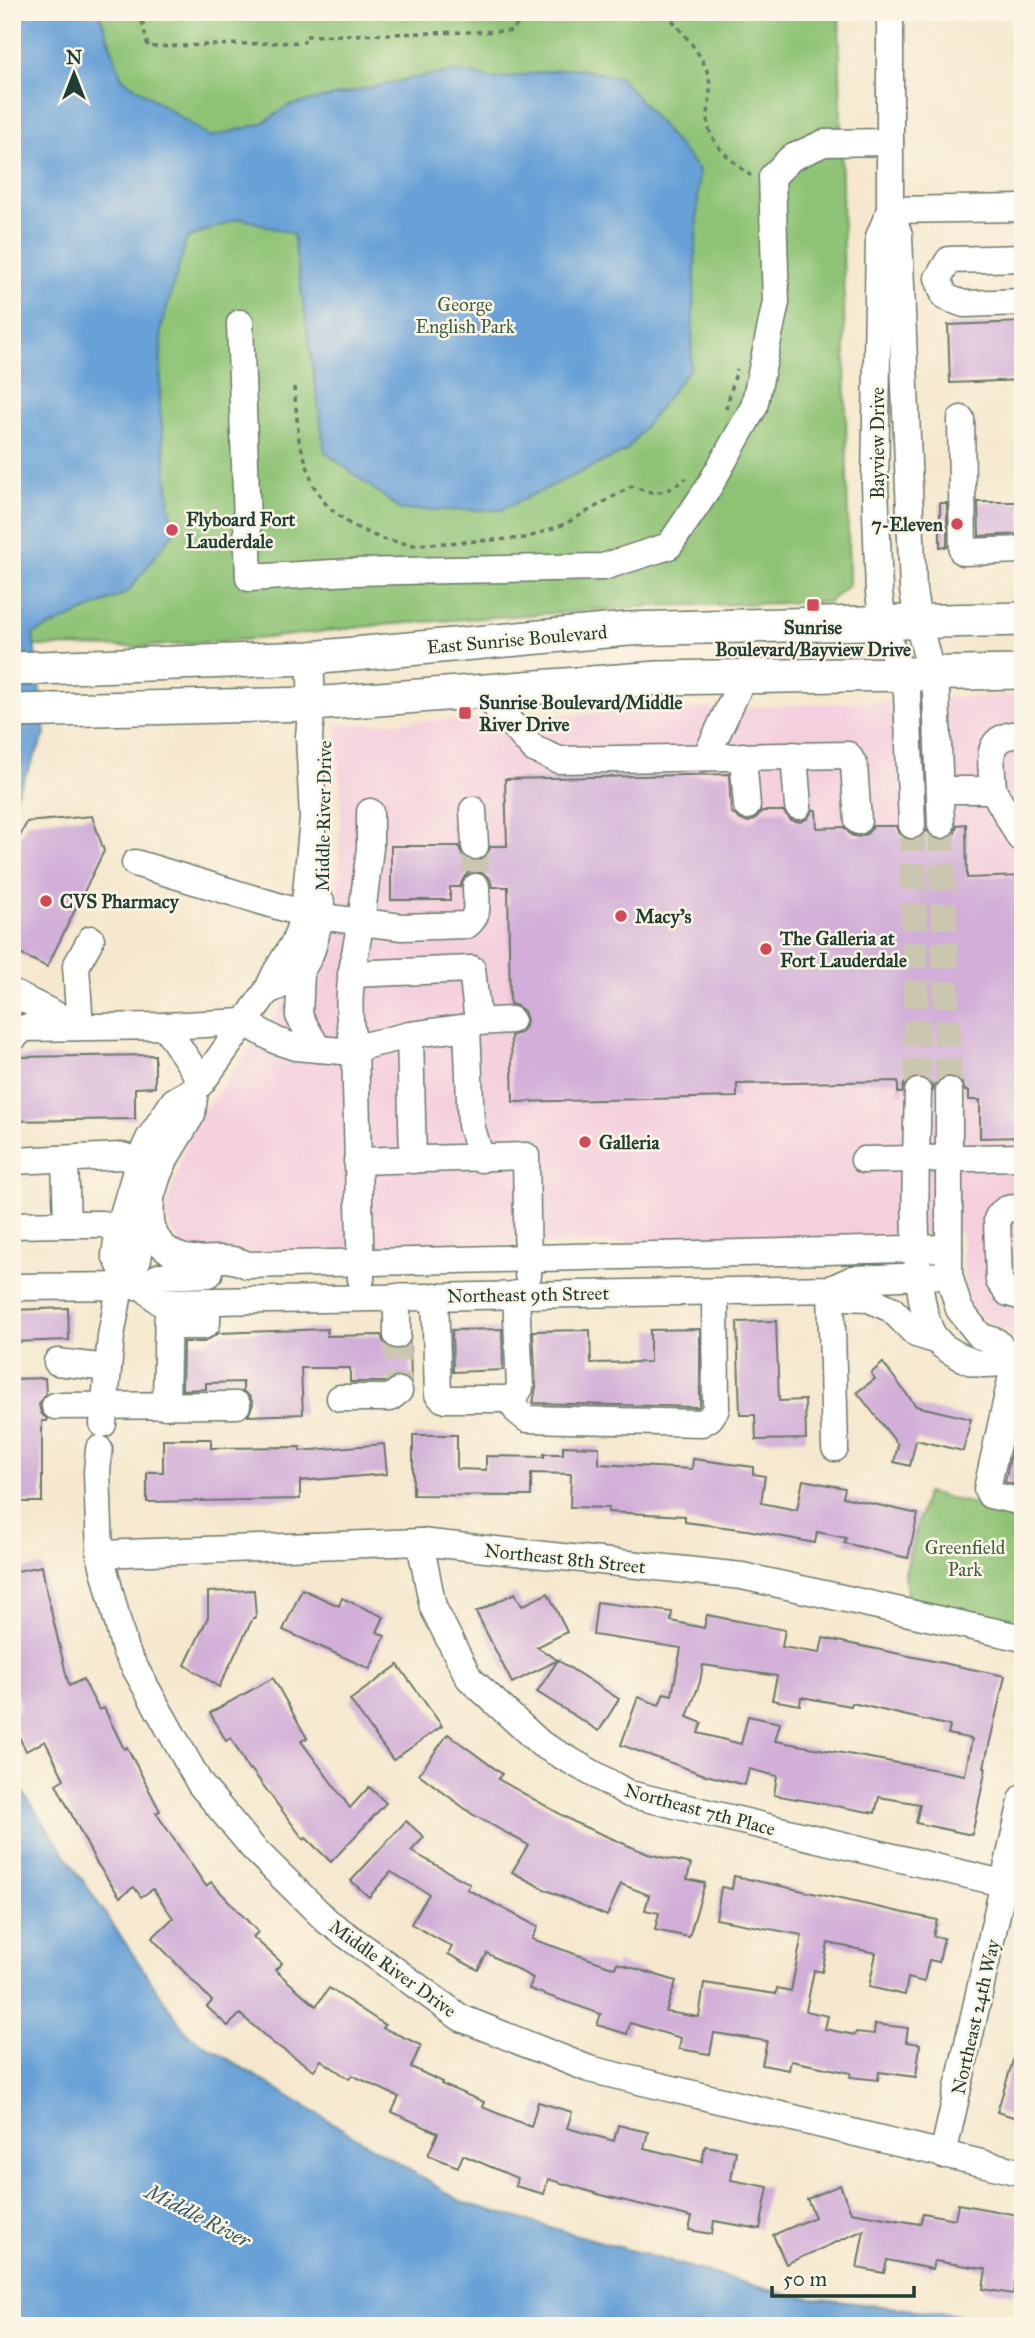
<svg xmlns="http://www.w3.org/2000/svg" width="1035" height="2338" viewBox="0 0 1035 2338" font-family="'IM FELL Great Primer',serif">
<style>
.built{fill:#f4cfde}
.green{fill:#8ec375;stroke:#568054;stroke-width:2}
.water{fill:#67a1d7;stroke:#436f86;stroke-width:2}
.building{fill:#d1afd8;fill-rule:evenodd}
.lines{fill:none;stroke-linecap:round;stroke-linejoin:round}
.minor-tunnel{stroke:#cac6af;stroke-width:26;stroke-dasharray:26 13;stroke-linecap:butt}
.minor-casing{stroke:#6a796a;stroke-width:29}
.major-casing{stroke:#6a796a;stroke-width:36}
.path{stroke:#6a796a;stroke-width:3.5;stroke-dasharray:5 5;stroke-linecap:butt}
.minor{stroke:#fff;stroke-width:26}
.major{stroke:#fff;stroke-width:33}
.poi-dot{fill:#d1495b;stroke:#fcf5e5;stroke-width:2.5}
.labels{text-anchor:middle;stroke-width:5;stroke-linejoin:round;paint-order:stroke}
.park-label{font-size:19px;fill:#3b5e44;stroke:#fcf5e5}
.street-label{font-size:19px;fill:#1f3d34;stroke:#fcf5e5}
.poi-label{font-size:19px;font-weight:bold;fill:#1f3d34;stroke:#fcf5e5;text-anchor:start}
.water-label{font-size:21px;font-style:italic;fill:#355b65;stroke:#fcf5e5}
</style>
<rect width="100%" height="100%" fill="#fcf5e5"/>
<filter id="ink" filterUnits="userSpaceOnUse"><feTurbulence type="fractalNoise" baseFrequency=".0143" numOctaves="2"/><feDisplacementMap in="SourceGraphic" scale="14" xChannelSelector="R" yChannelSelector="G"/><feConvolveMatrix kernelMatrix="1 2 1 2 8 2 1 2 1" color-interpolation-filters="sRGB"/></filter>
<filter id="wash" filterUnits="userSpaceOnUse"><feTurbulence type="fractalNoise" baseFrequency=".00686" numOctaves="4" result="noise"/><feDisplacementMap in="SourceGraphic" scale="28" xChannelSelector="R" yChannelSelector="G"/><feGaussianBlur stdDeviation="1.57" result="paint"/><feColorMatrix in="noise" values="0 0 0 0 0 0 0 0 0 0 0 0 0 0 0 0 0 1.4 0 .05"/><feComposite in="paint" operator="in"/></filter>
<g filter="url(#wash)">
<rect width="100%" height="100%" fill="#f5e8ce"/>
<polygon class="built" points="1023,695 1023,1343 1016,1341 965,1304 962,1233 244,1253 181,1246 164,1214 191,1129 309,968 338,892 341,801 337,725"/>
<g class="green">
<polygon points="99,12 839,12 849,585 829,602 654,606 380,625 256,639 136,647 34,646 32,634 128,592 160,408 161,328 122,78"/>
<polygon points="926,1493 1023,1515 1023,1625 950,1611 907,1598 905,1573"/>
</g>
<g class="water">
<polygon points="12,12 99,12 122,78 210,137 261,124 288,106 414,78 458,71 493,79 574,68 621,78 699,170 691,367 626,451 501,510 401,510 325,452 293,234 240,218 187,238 161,328 160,408 173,533 128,592 33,634 45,735 12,803"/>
<polygon points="12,1776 187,2034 462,2202 787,2295 1023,2323 1023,2326 12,2326"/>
</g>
<g id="blocks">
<g class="building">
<polygon points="1023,322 1023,380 950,383 948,325"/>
<polygon points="978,502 1021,502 1022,534 979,536"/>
<rect x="940" y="503" width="7" height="44"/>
<polygon points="729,774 731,812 741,820 749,822 755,819 762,811 783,811 791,820 800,822 807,819 813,810 816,810 817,828 844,827 851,835 858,837 867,834 873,826 896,826 899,834 904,839 912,841 921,838 927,830 933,839 942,841 950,838 955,833 957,825 966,824 967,878 1023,876 1023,1137 980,1138 980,1100 969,1100 969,1091 965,1091 962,1083 957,1078 950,1075 941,1078 935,1084 933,1090 931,1084 926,1078 918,1076 911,1078 904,1084 902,1093 898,1093 898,1081 737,1084 737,1097 513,1102 511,1036 520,1033 525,1026 527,1020 524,1011 517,1006 510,1004 508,887 492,887 490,879 484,874 475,871 468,873 463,879 460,887 450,887 450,900 391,900 391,846 459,846 462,855 467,860 475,862 484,859 491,846 507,846 505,779"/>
<polygon points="92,816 104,851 47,967 12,950 12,852 27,822"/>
<polygon points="155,1055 155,1087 135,1088 135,1119 12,1121 12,1057"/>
<polygon points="68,1308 69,1340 12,1342 12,1310"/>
<polygon points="776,1321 779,1401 805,1400 806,1439 756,1440 755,1415 740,1415 737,1322"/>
<polygon points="327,1329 327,1336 381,1335 384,1343 390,1349 396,1351 404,1349 410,1343 411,1382 406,1377 398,1375 385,1382 350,1382 350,1368 301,1368 303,1414 248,1416 253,1404 250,1397 243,1391 243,1382 206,1383 206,1389 182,1390 183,1342 204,1342 219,1333"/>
<polygon points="502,1329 503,1370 453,1372 452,1330"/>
<polygon points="700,1329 700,1404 698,1407 533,1403 536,1387 533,1331 590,1330 591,1363 650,1362 650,1330"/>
<polygon points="883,1363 916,1406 971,1419 963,1451 916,1440 910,1466 894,1462 898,1445 857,1392 875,1379 871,1373"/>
<polygon points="45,1378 46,1394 39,1405 41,1413 47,1419 47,1421 42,1421 42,1502 12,1502 12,1379"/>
<polygon points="1017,1424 1023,1426 1023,1486 1005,1482"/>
<polygon points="413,1435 457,1435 457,1469 486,1470 486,1456 544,1457 544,1454 563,1454 563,1446 599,1447 599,1464 692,1469 693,1459 753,1467 753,1474 765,1476 761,1503 797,1510 803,1480 845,1488 843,1497 918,1514 908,1558 844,1543 846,1538 817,1532 815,1543 747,1530 685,1522 685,1516 608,1512 609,1508 570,1507 571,1474 531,1473 531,1496 413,1495"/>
<polygon points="163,1439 211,1439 211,1448 300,1447 300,1451 384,1444 387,1474 300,1481 300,1499 147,1502 147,1472 163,1472"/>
<polygon points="42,1566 47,1594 69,1686 83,1679 99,1710 104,1708 124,1749 127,1747 160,1811 156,1813 206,1886 211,1882 258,1932 253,1937 282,1963 275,1970 316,2006 329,1988 385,2025 383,2028 421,2045 411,2067 442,2082 441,2084 484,2102 482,2107 531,2127 538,2102 572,2112 567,2128 614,2141 618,2125 648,2132 644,2148 702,2162 705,2146 736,2151 731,2180 768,2187 760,2229 714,2221 712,2234 689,2230 692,2217 601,2195 548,2179 544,2194 515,2186 517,2178 463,2155 458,2167 428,2155 438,2133 392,2112 399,2097 352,2075 349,2079 321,2060 314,2070 273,2043 240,2014 228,2026 207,2007 212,2001 152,1938 173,1918 153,1889 141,1897 134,1887 120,1897 96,1862 56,1784 64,1779 45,1741 26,1751 12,1723 12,1713 20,1709 12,1679 12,1572"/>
<polygon points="302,1589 339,1606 342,1598 384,1617 377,1632 385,1636 370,1669 283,1630"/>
<polygon points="254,1590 256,1618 253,1618 219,1687 185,1665 208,1617 208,1592"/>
<polygon points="515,1593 522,1606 548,1593 567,1632 537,1647 619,1699 599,1731 537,1692 558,1660 512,1683 476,1612"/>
<path d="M597,1602L672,1612L671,1621L704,1628L707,1615L785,1630L782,1647L820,1653L823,1638L1005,1676L984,1767L986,1768L972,1835L916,1823L920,1804L879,1797L875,1813L774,1795L777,1776L749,1769L745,1785L702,1774L621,1745L638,1697L659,1705L664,1693L672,1695L681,1648L593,1635ZM703,1665L777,1676L772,1700L800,1705L801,1697L851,1706L852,1703L950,1726L948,1734L972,1739L965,1775L775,1741L780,1723L748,1716L741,1744L698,1733L702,1723L687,1717L700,1682Z"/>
<polygon points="398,1665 442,1726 393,1760 350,1700"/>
<polygon points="273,1678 307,1738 301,1741 350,1808 369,1787 386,1803 331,1862 306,1838 304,1840 251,1769 249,1770 231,1738 226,1741 210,1713"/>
<polygon points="448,1734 502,1774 498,1779 578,1824 648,1854 691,1864 687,1879 705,1883 689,1937 655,1930 659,1913 645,1910 649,1895 621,1884 607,1916 544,1889 512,1872 528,1845 472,1814 419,1774"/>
<polygon points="406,1821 424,1837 411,1851 470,1884 467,1889 538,1927 532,1939 615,1968 617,1963 676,1981 666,2012 699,2017 704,1983 776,1994 777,1988 791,1991 802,1935 716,1919 721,1887 732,1889 734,1876 937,1920 933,1936 944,1938 939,1962 929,1960 924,1982 908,1978 905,1995 869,1987 876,1953 828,1943 822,1972 814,1970 806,2011 828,2016 825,2029 855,2035 856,2032 874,2034 875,2024 908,2028 906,2042 920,2044 916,2077 879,2072 878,2080 850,2077 851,2073 791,2061 789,2070 762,2065 767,2041 714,2033 710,2054 679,2049 681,2038 630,2023 627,2034 597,2025 601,2014 529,1989 533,1978 487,1953 478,1970 448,1954 452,1947 411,1924 429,1894 391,1872 369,1897 351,1881"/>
<polygon points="1019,2041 1023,2041 1023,2120 997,2112"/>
<polygon points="840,2185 851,2212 920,2224 923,2213 955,2219 958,2204 1023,2216 1023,2237 1013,2294 983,2289 986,2269 934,2261 932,2269 887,2260 884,2273 857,2268 864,2230 786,2264 773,2235 815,2217 807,2199"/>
</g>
</g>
</g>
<g filter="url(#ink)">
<use href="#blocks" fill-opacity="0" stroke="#6a796a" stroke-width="2"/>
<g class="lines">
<g class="minor-tunnel">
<polyline points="912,825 918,1092"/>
<polyline points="941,825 949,1091"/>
<polyline points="475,846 476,887"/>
<polyline points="397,1335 399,1391"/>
</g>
<g class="minor-casing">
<g id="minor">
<polyline points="890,12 890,210 899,235 913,590 918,622 936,692 941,825"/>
<polyline points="890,210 879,237 875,485 879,593 883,623 907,692 912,825"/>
<polyline points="890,210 1023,208"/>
<polyline points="1023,258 949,260 938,278 945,297 964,304 1023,302"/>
<polyline points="240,323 249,578 351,572 603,567 669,546 707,490 754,407 776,302 772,177 791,158 824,143 890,142"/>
<polyline points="961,419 963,552 1023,550"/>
<polyline points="482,691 534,749 559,760 848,755 854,765 858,821"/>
<polyline points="794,755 798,806"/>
<polyline points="743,756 747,806"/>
<polyline points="706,757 743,678"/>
<polyline points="940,790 993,790 1020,838"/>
<path d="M993,790C992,759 982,735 1023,734"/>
<polyline points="473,810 475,846"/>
<path d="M370,812V848L361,922L402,927L467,925C480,916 476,901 476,887"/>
<polyline points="135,863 304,914"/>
<path d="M319,916L361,922C353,962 343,1008 355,1048L361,1279"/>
<polyline points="301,972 299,1016 318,1049"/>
<path d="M267,991C313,976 315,944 321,902"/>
<polyline points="12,993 80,1027 76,966 91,939"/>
<polyline points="478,1022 511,1020"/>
<polyline points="165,1026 244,1022 277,1041 295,1047 342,1051 410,1035 467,1027 478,1022 472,969 351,974"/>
<polyline points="467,1027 471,1125 481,1159"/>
<polyline points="410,1035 413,1160"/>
<polyline points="12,1039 24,1028 165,1026 202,1082"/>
<polyline points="949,1091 949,1275 959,1309 980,1336 997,1342 1013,1361"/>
<path d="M918,1092C917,1143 906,1307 938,1342C944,1348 957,1355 965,1359C985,1370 1003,1359 1023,1363"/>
<polyline points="864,1160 1023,1157"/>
<polyline points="12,1161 122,1156 139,1161"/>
<polyline points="357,1161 526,1156 528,1275"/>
<path d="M151,1198C150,1216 149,1234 164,1247C192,1271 219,1250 247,1265L949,1248"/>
<path d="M1023,1208C1011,1208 1003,1207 997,1219L999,1281L1008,1293L1023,1297"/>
<polyline points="67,1224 102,1224 119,1228"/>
<polyline points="12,1225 67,1224 65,1159"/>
<polyline points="123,1271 138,1259 145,1216 158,1175 166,1157 192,1114 195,1089"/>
<polyline points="142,1286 160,1302 168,1302 831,1289 853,1279 949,1275"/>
<polyline points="12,1287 142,1286 160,1276 209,1274"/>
<polyline points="831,1289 835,1448"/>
<polyline points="831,1289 846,1297 867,1298 891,1309 916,1334 938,1341"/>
<polyline points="516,1294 520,1388 516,1394 509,1399 517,1411 527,1419 702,1423 710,1418 716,1409 715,1292"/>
<polyline points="435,1296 438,1394 443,1399 509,1399"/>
<polyline points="397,1297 397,1335"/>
<polyline points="168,1326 203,1326 207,1323 207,1301"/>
<polyline points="57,1362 108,1368"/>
<polyline points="1015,1362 987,1489 990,1495 1023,1502"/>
<polyline points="340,1398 390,1398 399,1391"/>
<polyline points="55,1406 237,1405"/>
<polyline points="166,1406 168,1302"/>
<polyline points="103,1424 111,1336 123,1271 115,1255 119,1228 139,1161 149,1139 174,1101 195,1089 202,1082 267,991 276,972 295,941 304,914 313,818 309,736 312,704 310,658"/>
<polyline points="99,1449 97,1472 100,1554 125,1650 200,1784 253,1848 327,1921 461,2018 589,2069 1023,2173"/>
<polyline points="420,1542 433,1607 469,1678 541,1744 629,1794 1023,1888"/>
<polyline points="100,1554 420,1542 742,1576 1023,1638"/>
<polyline points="943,2155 1023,1797"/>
</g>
</g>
<g class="major-casing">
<g id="major">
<polyline points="12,669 310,658 628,629 1023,619"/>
<polyline points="12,711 312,704 658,678 1023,672"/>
</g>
</g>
<g class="path">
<polyline points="140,12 148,47 304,42 304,36 512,31 527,12"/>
<polyline points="561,12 563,15 658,12"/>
<path d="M666,12C680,31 699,49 707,71C713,88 708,103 708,120C707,143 735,163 751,176"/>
<path d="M294,387L299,440L313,485L328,507L351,525L382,539L414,545L526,538L565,524L632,486C656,496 666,494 686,478"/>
<polyline points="726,409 737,369"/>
<polyline points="1018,1616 1021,1594 1015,1580 1023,1541"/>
</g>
<use href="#minor" class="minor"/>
<use href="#major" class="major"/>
</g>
</g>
<g class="poi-dot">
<circle cx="957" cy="524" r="7"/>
<circle cx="172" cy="530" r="7"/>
<rect x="806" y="598" width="14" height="14" rx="3.5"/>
<rect x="458" y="706" width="14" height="14" rx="3.5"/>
<circle cx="46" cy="901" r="7"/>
<circle cx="621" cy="916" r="7"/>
<circle cx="766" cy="949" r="7"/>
<circle cx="585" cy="1142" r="7"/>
</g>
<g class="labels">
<g class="park-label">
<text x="465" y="311">George<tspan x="465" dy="22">English Park</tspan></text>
<text x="965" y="1554">Greenfield<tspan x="965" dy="22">Park</tspan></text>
</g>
<g class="street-label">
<text transform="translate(877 443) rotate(-90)" y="7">Bayview Drive</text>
<text transform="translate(517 639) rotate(-5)" y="7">East Sunrise Boulevard</text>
<text transform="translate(323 816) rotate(-89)" y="7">Middle River Drive</text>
<text transform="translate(528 1294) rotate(-1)" y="7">Northeast 9th Street</text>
<text transform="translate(565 1558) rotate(6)" y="7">Northeast 8th Street</text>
<text transform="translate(700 1809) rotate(15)" y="7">Northeast 7th Place</text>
<text transform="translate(393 1968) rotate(36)" y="7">Middle River Drive</text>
<text transform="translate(975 2017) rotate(-77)" y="7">Northeast 24th Way</text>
</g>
<g class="poi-label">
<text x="186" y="526">Flyboard Fort<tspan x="186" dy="22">Lauderdale</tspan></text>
<text x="943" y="531" text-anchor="end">7-Eleven</text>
<text x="813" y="634" text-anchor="middle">Sunrise<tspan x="813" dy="22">Boulevard/Bayview Drive</tspan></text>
<text x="479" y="709">Sunrise Boulevard/Middle<tspan x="479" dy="22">River Drive</tspan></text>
<text x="60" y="908">CVS Pharmacy</text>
<text x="635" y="923">Macy's</text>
<text x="780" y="945">The Galleria at<tspan x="780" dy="22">Fort Lauderdale</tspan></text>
<text x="599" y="1149">Galleria</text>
</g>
<g class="water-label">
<text transform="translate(198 2216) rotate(27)" y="7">Middle River</text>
</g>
</g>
<rect width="1035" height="2338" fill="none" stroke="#fcf5e5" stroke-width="42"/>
<g transform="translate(74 74)" stroke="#fcf5e5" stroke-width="5" paint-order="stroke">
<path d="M0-5L12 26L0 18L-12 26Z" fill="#1f3d34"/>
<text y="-10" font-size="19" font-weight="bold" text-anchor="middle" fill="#1f3d34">N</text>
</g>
<path d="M772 2286v10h142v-10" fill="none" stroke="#1f3d34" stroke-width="3.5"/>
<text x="783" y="2286" font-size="21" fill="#1f3d34" stroke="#fcf5e5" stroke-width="5" paint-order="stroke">50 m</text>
</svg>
